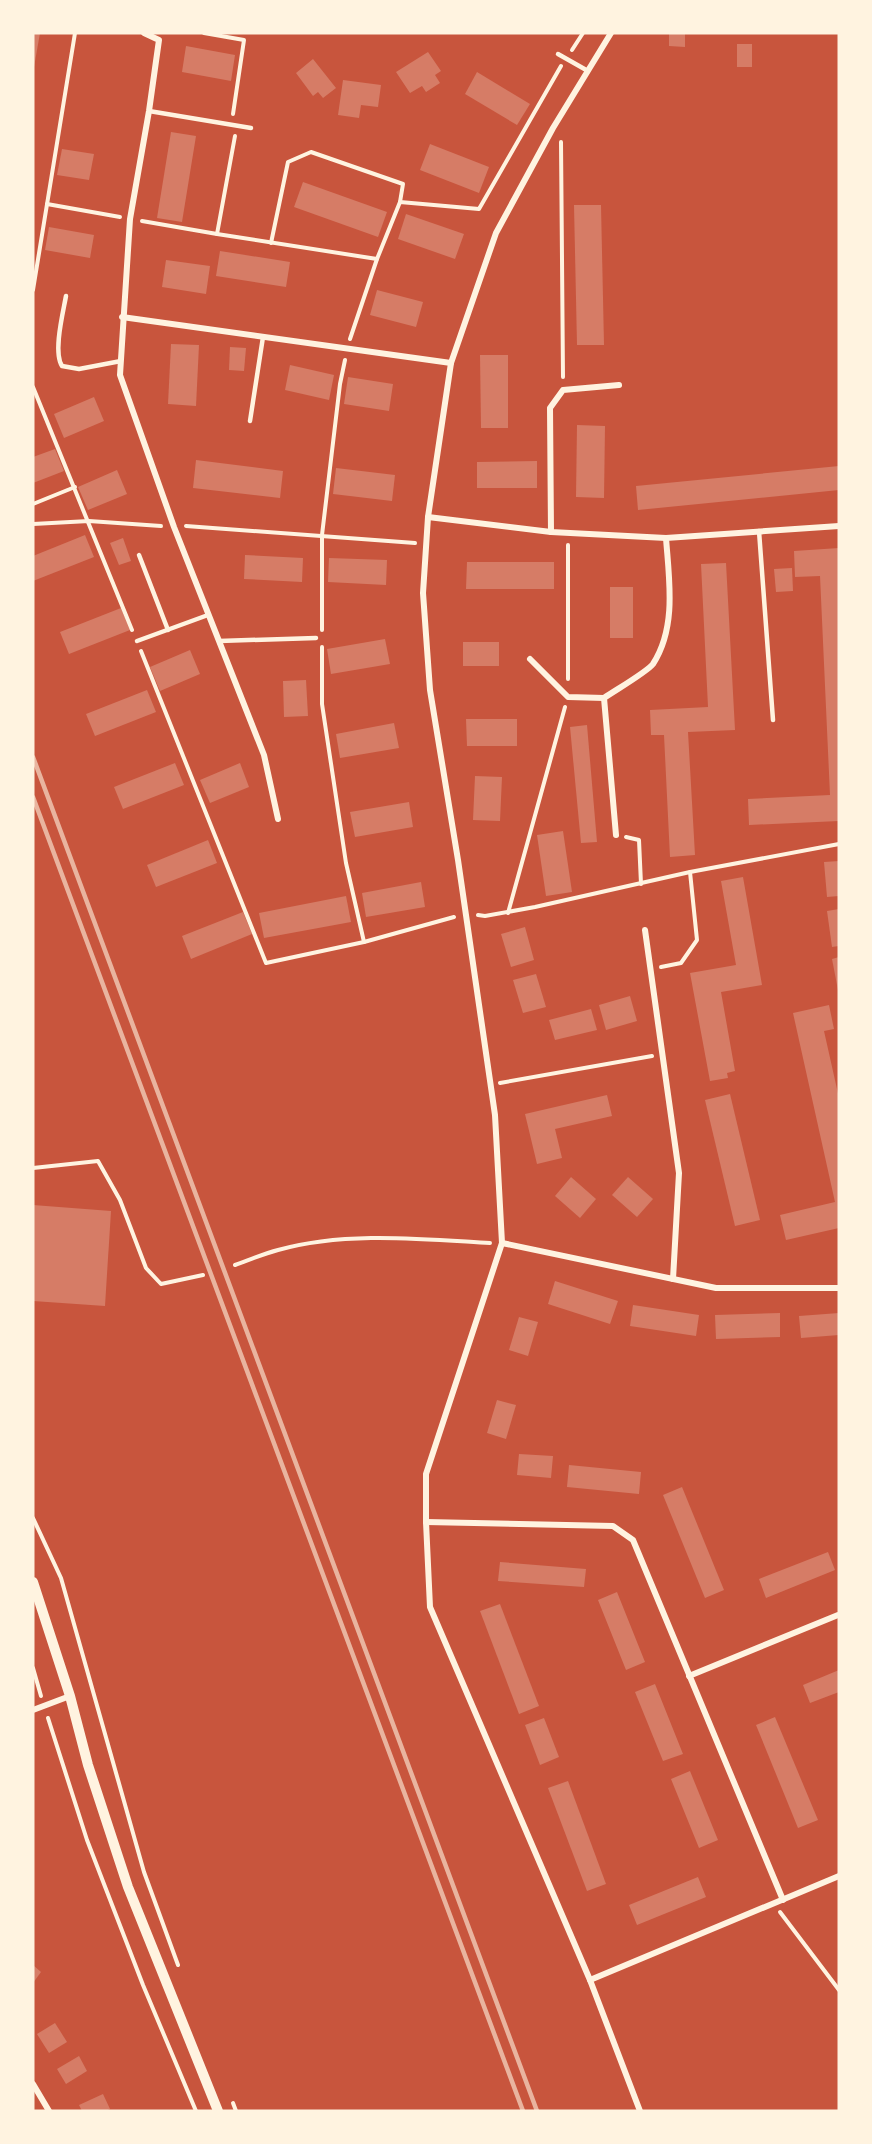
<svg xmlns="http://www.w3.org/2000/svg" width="872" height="2144" viewBox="0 0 872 2144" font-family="Mulish,sans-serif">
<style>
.building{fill:#d67c66}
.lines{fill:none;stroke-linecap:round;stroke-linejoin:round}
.path{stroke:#fff3e0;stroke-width:4}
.service{stroke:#fff3e0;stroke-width:4.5}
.minor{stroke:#fff3e0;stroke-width:6}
.tertiary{stroke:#fff3e0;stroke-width:10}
.rail{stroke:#e9b49f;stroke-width:4.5}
</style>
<rect width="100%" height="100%" fill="#c8553d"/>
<g class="building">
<polygon points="33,33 40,33 34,67 33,67"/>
<polygon points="669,33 685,34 685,47 669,46"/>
<rect x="737" y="44" width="15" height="23"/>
<polygon points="186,46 235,55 231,81 182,72"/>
<polygon points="428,52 441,71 435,75 440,83 426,92 422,86 410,93 396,72"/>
<polygon points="313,59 336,88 323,98 318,92 313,96 296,73"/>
<polygon points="477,72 530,104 517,125 465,94"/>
<polygon points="343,80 381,85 378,107 361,105 359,118 338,115"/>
<polygon points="171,132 196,136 182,222 157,218"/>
<polygon points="430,144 489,167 479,193 420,170"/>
<polygon points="62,149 94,154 89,180 57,175"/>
<polygon points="303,182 387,212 378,237 294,207"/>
<polygon points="574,205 601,205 604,345 577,345"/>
<polygon points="406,214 464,234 455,259 398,239"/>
<polygon points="49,227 94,235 90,258 45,250"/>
<polygon points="220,251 290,262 286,287 216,276"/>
<polygon points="166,260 210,266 206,294 162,287"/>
<polygon points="377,290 423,302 416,327 370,315"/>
<polygon points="171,344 199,345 196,406 168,404"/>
<polygon points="230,347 246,348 244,371 229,370"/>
<polygon points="480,355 508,355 508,428 481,428"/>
<polygon points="290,365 334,375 329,400 285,390"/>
<polygon points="348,377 393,384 389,411 344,404"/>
<polygon points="94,397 104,421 64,438 54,414"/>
<polygon points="577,425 605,426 604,498 576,497"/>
<polygon points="55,449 64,471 33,483 33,457"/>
<polygon points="196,460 283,471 280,498 193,488"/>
<polygon points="537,461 537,488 477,488 477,462"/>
<polygon points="839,466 839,490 638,510 636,486"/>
<polygon points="336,468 395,475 392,501 333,494"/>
<polygon points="117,470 127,494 88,510 78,487"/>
<polygon points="85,535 94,557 33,581 33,556"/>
<polygon points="123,538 131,561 119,565 110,543"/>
<polygon points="839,548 839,821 749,825 748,799 830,795 820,576 795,577 794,551"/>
<polygon points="245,555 303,558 302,582 244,579"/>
<polygon points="329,558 387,560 386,585 328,582"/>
<polygon points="467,562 554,562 554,589 466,589"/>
<polygon points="726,563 735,730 688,732 695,855 670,857 664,735 651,735 650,710 708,707 701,564"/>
<polygon points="792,568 793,591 776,592 774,569"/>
<rect x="610" y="587" width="23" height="51"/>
<polygon points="121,608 130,630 69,654 60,632"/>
<polygon points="385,639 390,664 331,674 327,649"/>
<rect x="463" y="642" width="36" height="24"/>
<polygon points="190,650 200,674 160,691 150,667"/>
<polygon points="306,680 308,716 284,717 283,681"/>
<polygon points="147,690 156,712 95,736 86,714"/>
<polygon points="466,719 517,719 517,746 467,746"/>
<polygon points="394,723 399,748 340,758 336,734"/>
<polygon points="587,725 597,842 581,843 570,727"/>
<polygon points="175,763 184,785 123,809 114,787"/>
<polygon points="240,763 249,787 210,803 200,780"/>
<polygon points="475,776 502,777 500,821 473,820"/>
<polygon points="409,802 413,827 355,837 350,812"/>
<polygon points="563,831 572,892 546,896 537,835"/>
<polygon points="208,840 217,863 156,887 147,865"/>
<polygon points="839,861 839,896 827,897 824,862"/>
<polygon points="743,877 762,985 721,992 735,1071 727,1073 728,1078 710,1081 690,973 736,965 721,881"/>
<polygon points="421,882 425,907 366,917 362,893"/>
<polygon points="346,896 351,922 264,938 259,913"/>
<polygon points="839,909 839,946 832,947 827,911"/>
<polygon points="243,912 252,934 191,959 182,936"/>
<polygon points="525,927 534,960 511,967 501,934"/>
<polygon points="839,957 839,990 838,990 832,959"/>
<polygon points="536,974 546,1007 523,1013 513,980"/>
<polygon points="630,996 637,1021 606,1030 599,1005"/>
<polygon points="829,1005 834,1029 824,1031 839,1098 839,1228 786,1240 780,1215 835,1202 793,1013"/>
<polygon points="591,1009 597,1030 555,1040 549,1020"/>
<polygon points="730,1094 760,1220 735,1226 705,1100"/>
<polygon points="607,1095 612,1116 555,1129 562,1158 537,1164 525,1114"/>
<polygon points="571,1177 596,1199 580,1218 555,1196"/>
<polygon points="628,1177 653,1199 637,1217 612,1195"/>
<polygon points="33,1205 111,1211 105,1306 33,1301"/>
<polygon points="555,1281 618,1301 610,1324 548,1304"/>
<polygon points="633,1305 699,1315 696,1336 630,1326"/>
<polygon points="780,1313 780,1337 716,1339 715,1315"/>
<polygon points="839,1313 839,1335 801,1338 799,1316"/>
<polygon points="519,1317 538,1322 528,1356 509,1350"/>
<polygon points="497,1400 516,1405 506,1439 487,1433"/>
<polygon points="519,1454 553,1456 551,1478 517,1475"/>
<polygon points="569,1465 641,1472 639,1494 567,1487"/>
<polygon points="682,1487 724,1590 705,1598 663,1495"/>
<polygon points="828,1552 835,1570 766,1598 759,1579"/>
<polygon points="500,1562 586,1569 584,1587 498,1581"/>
<polygon points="617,1592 645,1662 626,1670 598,1600"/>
<polygon points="500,1604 539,1706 519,1714 480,1611"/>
<polygon points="839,1670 839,1692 810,1703 803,1685"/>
<polygon points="655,1684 683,1754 663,1761 635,1692"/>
<polygon points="775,1717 818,1820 798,1828 756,1725"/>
<polygon points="544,1718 559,1757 540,1765 525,1725"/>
<polygon points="690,1771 718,1840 699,1848 671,1779"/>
<polygon points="568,1781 606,1884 587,1891 548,1788"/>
<polygon points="698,1877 706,1897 637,1925 629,1905"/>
<polygon points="33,1965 41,1972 33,1983"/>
<polygon points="55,2023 67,2042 49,2053 37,2034"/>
<polygon points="79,2056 87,2071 66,2084 57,2069"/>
<polygon points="103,2094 110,2109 106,2111 82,2111 79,2105"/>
</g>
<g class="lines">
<g class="path">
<polyline points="204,33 244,40 233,114"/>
<polyline points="572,50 583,33"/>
<polyline points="561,142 563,377"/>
<polyline points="47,204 120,217"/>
<polyline points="142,221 217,234 235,136"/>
<polyline points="217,234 377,259"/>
<polyline points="271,243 288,162 311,152 403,184 400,202"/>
<polyline points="33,290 75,33"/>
<polyline points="350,339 377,259 400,202 479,209 561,66"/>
<polyline points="33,387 132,630"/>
<polyline points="33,504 75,487"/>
<polyline points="33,524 89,521 161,526"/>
<polyline points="186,526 415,543"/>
<polyline points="568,545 568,679"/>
<polyline points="322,630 322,535 340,384 345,360"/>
<polyline points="322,647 322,704 346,863 364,942 454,917"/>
<polyline points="141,651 266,963 364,942"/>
<polyline points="626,837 639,840 641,884"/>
<polyline points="508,913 565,707"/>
<polyline points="478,915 485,916 535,907 690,872 839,844"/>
<polyline points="661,967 681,963 697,940 690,872"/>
<polyline points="500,1083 652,1056"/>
<polyline points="33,1168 98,1161 120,1200 146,1268 161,1284 203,1275"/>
<path d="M235,1265C249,1260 263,1254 278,1250C345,1231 422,1239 490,1243"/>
<polyline points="33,1518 61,1578 144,1872 178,1965"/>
<polyline points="33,1668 41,1696"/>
<polyline points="48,1718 87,1840 143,1985 196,2111"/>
<polyline points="780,1912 839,1990"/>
<polyline points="233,2103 236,2111"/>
</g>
<g class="service">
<polyline points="558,54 588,71"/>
<polyline points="149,111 251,128"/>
<path d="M66,296C63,313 53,352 62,366L79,369L121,361"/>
<polyline points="250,421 263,337"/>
<polyline points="759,531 773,720"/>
<polyline points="139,555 168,630"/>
<polyline points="137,641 208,615"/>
<polyline points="219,641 316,638"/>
</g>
<g class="minor">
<polyline points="144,33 159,40 149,111 130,219 120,375 174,527 264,755 278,819"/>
<polyline points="611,33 553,128 496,233 451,363 428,517 423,593 430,690 458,860 495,1115 502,1243 426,1474 426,1522 430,1607 590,1980 640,2111"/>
<polyline points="122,317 451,363"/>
<polyline points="428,517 551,532 666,538 839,526"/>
<polyline points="551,532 550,408 563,390 619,385"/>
<polyline points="530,659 568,697 604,698"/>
<path d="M616,835L604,698C614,691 647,672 653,664C677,627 669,579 666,538"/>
<polyline points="645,930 679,1173 673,1279"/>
<polyline points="502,1243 716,1288 839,1288"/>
<polyline points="426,1522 613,1526 633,1540 783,1900"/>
<polyline points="689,1676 838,1615"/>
<polyline points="33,1710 70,1696"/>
<polyline points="590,1980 839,1876"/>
<polyline points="33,2084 49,2111"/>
</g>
<polyline class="tertiary" points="33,1582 70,1696 88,1765 128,1887 218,2111"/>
<g class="rail">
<polyline points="33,757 537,2111"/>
<polyline points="33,797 523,2111"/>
</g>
</g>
<rect width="872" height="2144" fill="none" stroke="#fff3e0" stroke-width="69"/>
</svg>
